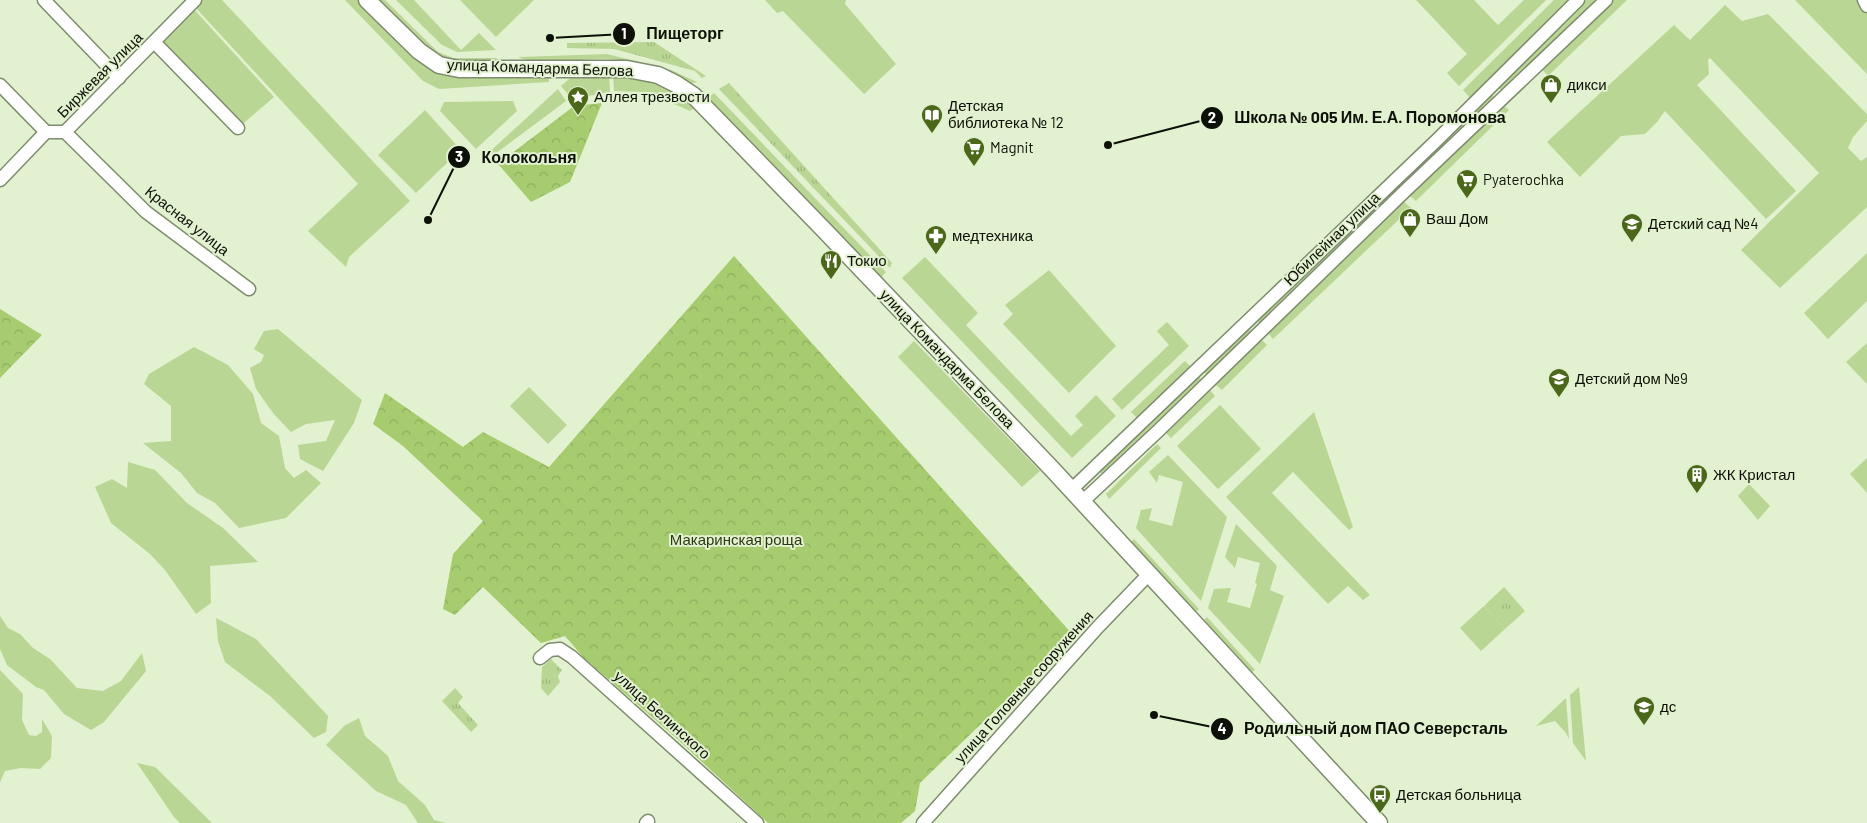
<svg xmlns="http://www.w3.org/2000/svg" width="1867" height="823" viewBox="0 0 1867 823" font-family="Barlow,sans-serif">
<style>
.grass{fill:#bad694}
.forest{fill:url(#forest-crowns)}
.park{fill:url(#park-tufts)}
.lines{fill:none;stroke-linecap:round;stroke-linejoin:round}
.minor-casing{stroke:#7e8c6d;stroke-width:15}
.major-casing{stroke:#7e8c6d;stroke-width:19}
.minor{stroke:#fff;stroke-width:12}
.major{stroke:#fff;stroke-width:16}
.labels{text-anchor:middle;stroke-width:4;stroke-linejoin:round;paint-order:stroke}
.street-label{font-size:15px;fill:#0c1006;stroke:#e2f1cf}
.poi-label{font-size:15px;fill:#0c1006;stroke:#e2f1cf;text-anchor:start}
.park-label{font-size:15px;fill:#2b3a14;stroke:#e2f1cf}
.leader{fill:none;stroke:#0c1006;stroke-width:2}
.callout-dot{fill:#0c1006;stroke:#e2f1cf;stroke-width:2}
.mark-label{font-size:15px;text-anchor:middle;font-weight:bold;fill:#fff}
.callout-label{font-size:16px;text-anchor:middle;font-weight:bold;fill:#0c1006;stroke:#e2f1cf;stroke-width:4;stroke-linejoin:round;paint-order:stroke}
</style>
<defs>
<pattern id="forest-crowns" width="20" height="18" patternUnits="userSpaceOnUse" patternTransform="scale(1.25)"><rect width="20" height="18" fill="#a6cc6f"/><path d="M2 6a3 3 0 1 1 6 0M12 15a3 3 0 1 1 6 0" fill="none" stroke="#8eae5f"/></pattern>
<pattern id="park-tufts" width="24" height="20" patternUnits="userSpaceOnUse" patternTransform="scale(1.25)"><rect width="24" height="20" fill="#bad694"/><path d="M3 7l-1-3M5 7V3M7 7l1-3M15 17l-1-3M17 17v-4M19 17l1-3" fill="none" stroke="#9fb77e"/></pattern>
</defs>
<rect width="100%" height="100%" fill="#e2f1cf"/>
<g class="grass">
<polygon points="202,0 222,0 410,201 349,257 346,267 308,231 358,184 195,7"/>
<polygon points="345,0 360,0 423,65 445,76 549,74 549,82 439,89 423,81"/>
<path d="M377,0H385L438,52L453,58H497L493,62C477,62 459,64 443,59C423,52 393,16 377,0Z"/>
<polygon points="396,0 414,0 461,50 479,33 496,50 457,52 442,45"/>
<polygon points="460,0 534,0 496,37"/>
<polygon points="765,0 846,0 845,4 896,64 864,94 783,11 777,13"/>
<polygon points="1416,0 1474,0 1498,25 1524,0 1546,0 1459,86 1447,73 1467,54"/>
<polygon points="1554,0 1573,0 1472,100 1463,90"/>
<polygon points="1586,0 1598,0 1502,91 1498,87"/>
<polygon points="1613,0 1627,0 1548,76 1541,68"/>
<polygon points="1795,0 1867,0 1867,74"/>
<polygon points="190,5 274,97 238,128 155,43"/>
<polygon points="1725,5 1742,21 1768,14 1867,114 1867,121 1853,137 1848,148 1861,161 1867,157 1867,207 1780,288 1741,250 1819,173 1710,58 1708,60 1709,74 1697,85 1796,191 1766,219 1665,111 1657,122 1645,134 1621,136 1580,177 1547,142 1674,25 1690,40"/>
<path d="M607,54L671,70L697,82L690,84C662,72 640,62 609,59C579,57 546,69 518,57Z"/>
<polygon points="609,73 610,92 572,99 561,86 573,76"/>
<polygon points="613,75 668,84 698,105 690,111 647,92 614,91"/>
<polygon points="558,89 566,101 488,159 485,156"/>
<polygon points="714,93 886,272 878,281 704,102"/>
<polygon points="1491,94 1495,98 1260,324 1256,319"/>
<polygon points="513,101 517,111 476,149 440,111 444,102"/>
<polygon points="1503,105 1509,110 1416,201 1409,195"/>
<polygon points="425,110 460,149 464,155 464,161 459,162 451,159 416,193 378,155"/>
<polygon points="1403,201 1411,208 1273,339 1267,332"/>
<polygon points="1867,253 1867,301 1828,339 1804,313"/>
<polygon points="925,257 978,313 966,325 1071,436 1083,425 1075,416 1096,395 1116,416 1072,458 902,278"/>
<polygon points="1049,270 1116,346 1069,393 1003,324 1013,314 1005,305"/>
<polygon points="1167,322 1189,346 1122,410 1112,399 1169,345 1157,331"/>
<polygon points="1248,328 1251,333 1207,375 1203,371"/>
<polygon points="278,329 362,400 354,423 323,471 300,459 298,445 326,441 335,420 306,424 291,432 273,413 256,389 250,368 261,362 264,355 254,349 264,331"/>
<polygon points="1261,339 1267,345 1222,390 1215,384"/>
<polygon points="914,341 1040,471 1022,487 898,357"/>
<polygon points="1867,343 1867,384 1846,362"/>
<polygon points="194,347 228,365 253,394 261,423 279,436 285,468 294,478 306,470 321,483 286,518 239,528 215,503 197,493 181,473 143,443 171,441 171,406 144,384 149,374"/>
<polygon points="1185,361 1192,368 1138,419 1131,412"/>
<polygon points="1198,376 1202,380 1103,475 1099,471"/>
<polygon points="529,387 567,425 548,444 510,406"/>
<polygon points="1210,390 1215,396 1171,438 1166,433"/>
<polygon points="1220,405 1261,449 1218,489 1177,446"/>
<polygon points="1314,412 1353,527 1349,530 1293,472 1272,493 1370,595 1363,600 1348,586 1328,604 1226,497"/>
<polygon points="1157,444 1161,448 1109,499 1106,494"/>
<polygon points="1168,455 1227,517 1201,601 1136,528 1141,510 1152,508 1149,520 1172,526 1183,482 1159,475 1157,483 1149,472"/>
<polygon points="1867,458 1867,493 1850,474"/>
<polygon points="128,462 155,470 187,503 223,528 258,562 210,566 211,603 196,614 165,570 150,554 111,523 95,487 112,479 127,488"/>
<polygon points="1749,484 1770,506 1758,520 1738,496"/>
<polygon points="1236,524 1277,566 1270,590 1284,596 1260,664 1208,608 1214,589 1231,588 1227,602 1250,608 1257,584 1255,583 1260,563 1238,557 1235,568 1225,557"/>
<polygon points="1134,539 1199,609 1195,612 1131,542"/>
<polygon points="1484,606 1505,629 1481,651 1460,628"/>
<polygon points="0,616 8,628 20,634 33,648 50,659 77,688 103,691 121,681 142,653 146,671 104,722 91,730 64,714 44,690 36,687 7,665 0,649"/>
<polygon points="1207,617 1255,670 1251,673 1203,621"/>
<polygon points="216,618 256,639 328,716 326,732 314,738 270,696 225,662 218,641"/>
<polygon points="0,670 23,694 22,720 29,735 36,736 42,732 42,719 52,736 51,758 40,769 21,768 5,771 0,782"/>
<polygon points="1579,687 1586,761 1573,743 1570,695"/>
<polygon points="1566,698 1569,739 1566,733 1555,721 1536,726"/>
<polygon points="359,718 365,736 388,756 398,781 425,805 434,820 446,823 418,823 406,805 376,791 326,745 344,726"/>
<polygon points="137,763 155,767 212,823 180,823 174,817"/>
</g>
<g class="forest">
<polygon points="602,103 570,182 531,202 498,164 574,106"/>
<polygon points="734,256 1073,635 920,783 915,811 901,823 768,823 674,736 584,658 565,636 541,643 483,587 455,615 443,609 453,554 483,521 403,446 373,424 385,393 463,447 483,432 549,467"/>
<polygon points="0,309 42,335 0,378"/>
</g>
<g class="park">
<polygon points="654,42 706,76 702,78 695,71 614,49 567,48 567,43"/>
<polygon points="729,83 892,263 890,268 719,89"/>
<polygon points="1504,587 1525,611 1505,629 1484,606"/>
<polygon points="551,659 562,670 558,676 560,682 548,696 541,688 542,667"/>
<polygon points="455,688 463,697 458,703 478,725 471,732 442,701"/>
</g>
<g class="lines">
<g class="minor-casing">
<g id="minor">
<polyline points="44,0 119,78"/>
<polyline points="1864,0 1867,6"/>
<polyline points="155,43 238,128"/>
<polyline points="0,85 46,132"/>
<polyline points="65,132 146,212 249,289"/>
<polyline points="0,180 46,132 65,132 195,0"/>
<polyline points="1071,490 1437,140 1578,0"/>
<polyline points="1082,502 1158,431 1404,192 1606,0"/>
<polyline points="540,658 550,650 560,649 572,657 757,823"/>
<polyline points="646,823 648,821"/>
<polyline points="923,823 1098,627 1149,574"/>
</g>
</g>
<g class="major-casing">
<polyline id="major" points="367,0 419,51 439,65 459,69 627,69 658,75 676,84 694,96 827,233 1053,470 1379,823"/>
</g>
<use href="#minor" class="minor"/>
<use href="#major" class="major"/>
</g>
<defs>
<g id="shop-pin" transform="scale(1.125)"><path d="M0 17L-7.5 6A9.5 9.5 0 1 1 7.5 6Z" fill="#4b6719" stroke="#e2f1cf"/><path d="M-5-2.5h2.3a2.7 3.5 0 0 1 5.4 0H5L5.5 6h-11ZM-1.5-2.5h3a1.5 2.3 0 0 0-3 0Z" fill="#fff"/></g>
<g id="sight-pin" transform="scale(1.125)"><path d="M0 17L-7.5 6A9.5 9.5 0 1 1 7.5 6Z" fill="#4b6719" stroke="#e2f1cf"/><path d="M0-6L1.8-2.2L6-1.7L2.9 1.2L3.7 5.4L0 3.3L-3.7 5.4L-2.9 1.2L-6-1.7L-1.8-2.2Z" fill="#fff"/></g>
<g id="library-pin" transform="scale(1.125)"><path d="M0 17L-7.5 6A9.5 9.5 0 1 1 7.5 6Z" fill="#4b6719" stroke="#e2f1cf"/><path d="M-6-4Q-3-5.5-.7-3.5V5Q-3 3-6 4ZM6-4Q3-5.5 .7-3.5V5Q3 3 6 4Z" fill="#fff"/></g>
<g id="supermarket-pin" transform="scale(1.125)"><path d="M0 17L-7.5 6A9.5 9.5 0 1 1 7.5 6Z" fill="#4b6719" stroke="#e2f1cf"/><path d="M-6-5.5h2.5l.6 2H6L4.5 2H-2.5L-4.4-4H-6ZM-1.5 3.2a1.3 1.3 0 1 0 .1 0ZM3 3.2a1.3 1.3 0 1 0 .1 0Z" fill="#fff"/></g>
<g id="school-pin" transform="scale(1.125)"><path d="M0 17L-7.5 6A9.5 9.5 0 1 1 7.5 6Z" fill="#4b6719" stroke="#e2f1cf"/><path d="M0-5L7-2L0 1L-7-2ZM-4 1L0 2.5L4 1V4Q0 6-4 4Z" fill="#fff"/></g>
<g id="pharmacy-pin" transform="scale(1.125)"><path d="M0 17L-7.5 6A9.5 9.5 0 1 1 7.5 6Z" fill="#4b6719" stroke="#e2f1cf"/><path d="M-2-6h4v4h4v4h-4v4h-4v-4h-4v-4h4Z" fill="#fff"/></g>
<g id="restaurant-pin" transform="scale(1.125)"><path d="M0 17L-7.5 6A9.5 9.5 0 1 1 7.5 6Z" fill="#4b6719" stroke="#e2f1cf"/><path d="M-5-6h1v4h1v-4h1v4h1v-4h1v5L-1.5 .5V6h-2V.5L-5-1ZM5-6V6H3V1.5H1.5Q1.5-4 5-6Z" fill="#fff"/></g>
<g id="building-pin" transform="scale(1.125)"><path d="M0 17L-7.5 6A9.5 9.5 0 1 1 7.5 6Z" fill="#4b6719" stroke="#e2f1cf"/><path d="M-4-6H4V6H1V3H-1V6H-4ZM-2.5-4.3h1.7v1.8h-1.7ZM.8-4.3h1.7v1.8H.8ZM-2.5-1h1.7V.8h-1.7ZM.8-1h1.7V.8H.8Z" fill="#fff"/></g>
<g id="bus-pin" transform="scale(1.125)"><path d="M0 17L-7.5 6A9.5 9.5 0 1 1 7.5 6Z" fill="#4b6719" stroke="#e2f1cf"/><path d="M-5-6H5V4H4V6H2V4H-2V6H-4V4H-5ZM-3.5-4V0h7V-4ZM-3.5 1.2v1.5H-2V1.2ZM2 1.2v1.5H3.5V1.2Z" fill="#fff"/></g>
</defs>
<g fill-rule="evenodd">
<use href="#shop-pin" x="1551" y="85"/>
<use href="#sight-pin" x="578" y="97"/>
<use href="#library-pin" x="932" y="115"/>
<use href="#supermarket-pin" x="974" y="148"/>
<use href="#supermarket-pin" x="1467" y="180"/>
<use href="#shop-pin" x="1410" y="219"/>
<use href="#school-pin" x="1632" y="224"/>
<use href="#pharmacy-pin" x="936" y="236"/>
<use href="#restaurant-pin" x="831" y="261"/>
<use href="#school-pin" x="1559" y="379"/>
<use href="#building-pin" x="1697" y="475"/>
<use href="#school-pin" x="1644" y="707"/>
<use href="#bus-pin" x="1380" y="795"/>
</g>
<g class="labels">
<g class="street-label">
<text transform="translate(540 68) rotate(2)" y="5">улица Командарма Белова</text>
<text transform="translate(100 75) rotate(-45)" y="5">Биржевая улица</text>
<text transform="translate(187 221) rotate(38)" y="5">Красная улица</text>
<text transform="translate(1332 239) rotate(-44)" y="5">Юбилейная улица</text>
<text transform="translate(947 359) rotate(46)" y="5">улица Командарма Белова</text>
<text transform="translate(1024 687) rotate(-48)" y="5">улица Головные сооружения</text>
<text transform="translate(662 715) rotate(42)" y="5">улица Белинского</text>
</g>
<g class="poi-label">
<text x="1567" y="90">дикси</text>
<text x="594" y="102">Аллея трезвости</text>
<text x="948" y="111">Детская<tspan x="948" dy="17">библиотека № 12</tspan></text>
<text x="990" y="153">Magnit</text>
<text x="1483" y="185">Pyaterochka</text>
<text x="1426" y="224">Ваш Дом</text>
<text x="1648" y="229">Детский сад №4</text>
<text x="952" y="241">медтехника</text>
<text x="847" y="266">Токио</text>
<text x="1575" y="384">Детский дом №9</text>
<text x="1713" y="480">ЖК Кристал</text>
<text x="1660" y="712">дс</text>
<text x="1396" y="800">Детская больница</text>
</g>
<g class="park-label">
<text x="736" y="545">Макаринская роща</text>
</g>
</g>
<path class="leader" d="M550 38L624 34M1108 145L1212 118M428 220L459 157M1154 715L1222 729"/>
<g class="callout-dot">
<circle cx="550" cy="38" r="5"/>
<circle cx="1108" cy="145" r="5"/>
<circle cx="428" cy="220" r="5"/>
<circle cx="1154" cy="715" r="5"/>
<circle cx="624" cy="34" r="12"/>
<circle cx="1212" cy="118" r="12"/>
<circle cx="459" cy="157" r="12"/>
<circle cx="1222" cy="729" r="12"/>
</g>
<g class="mark-label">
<text x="624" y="39">1</text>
<text x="1212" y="123">2</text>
<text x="459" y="162">3</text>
<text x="1222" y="734">4</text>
</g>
<g class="callout-label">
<text x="685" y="39">Пищеторг</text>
<text x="1370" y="123">Школа № 005 Им. Е.А. Поромонова</text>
<text x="529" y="163">Колокольня</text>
<text x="1376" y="734">Родильный дом ПАО Северсталь</text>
</g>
</svg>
